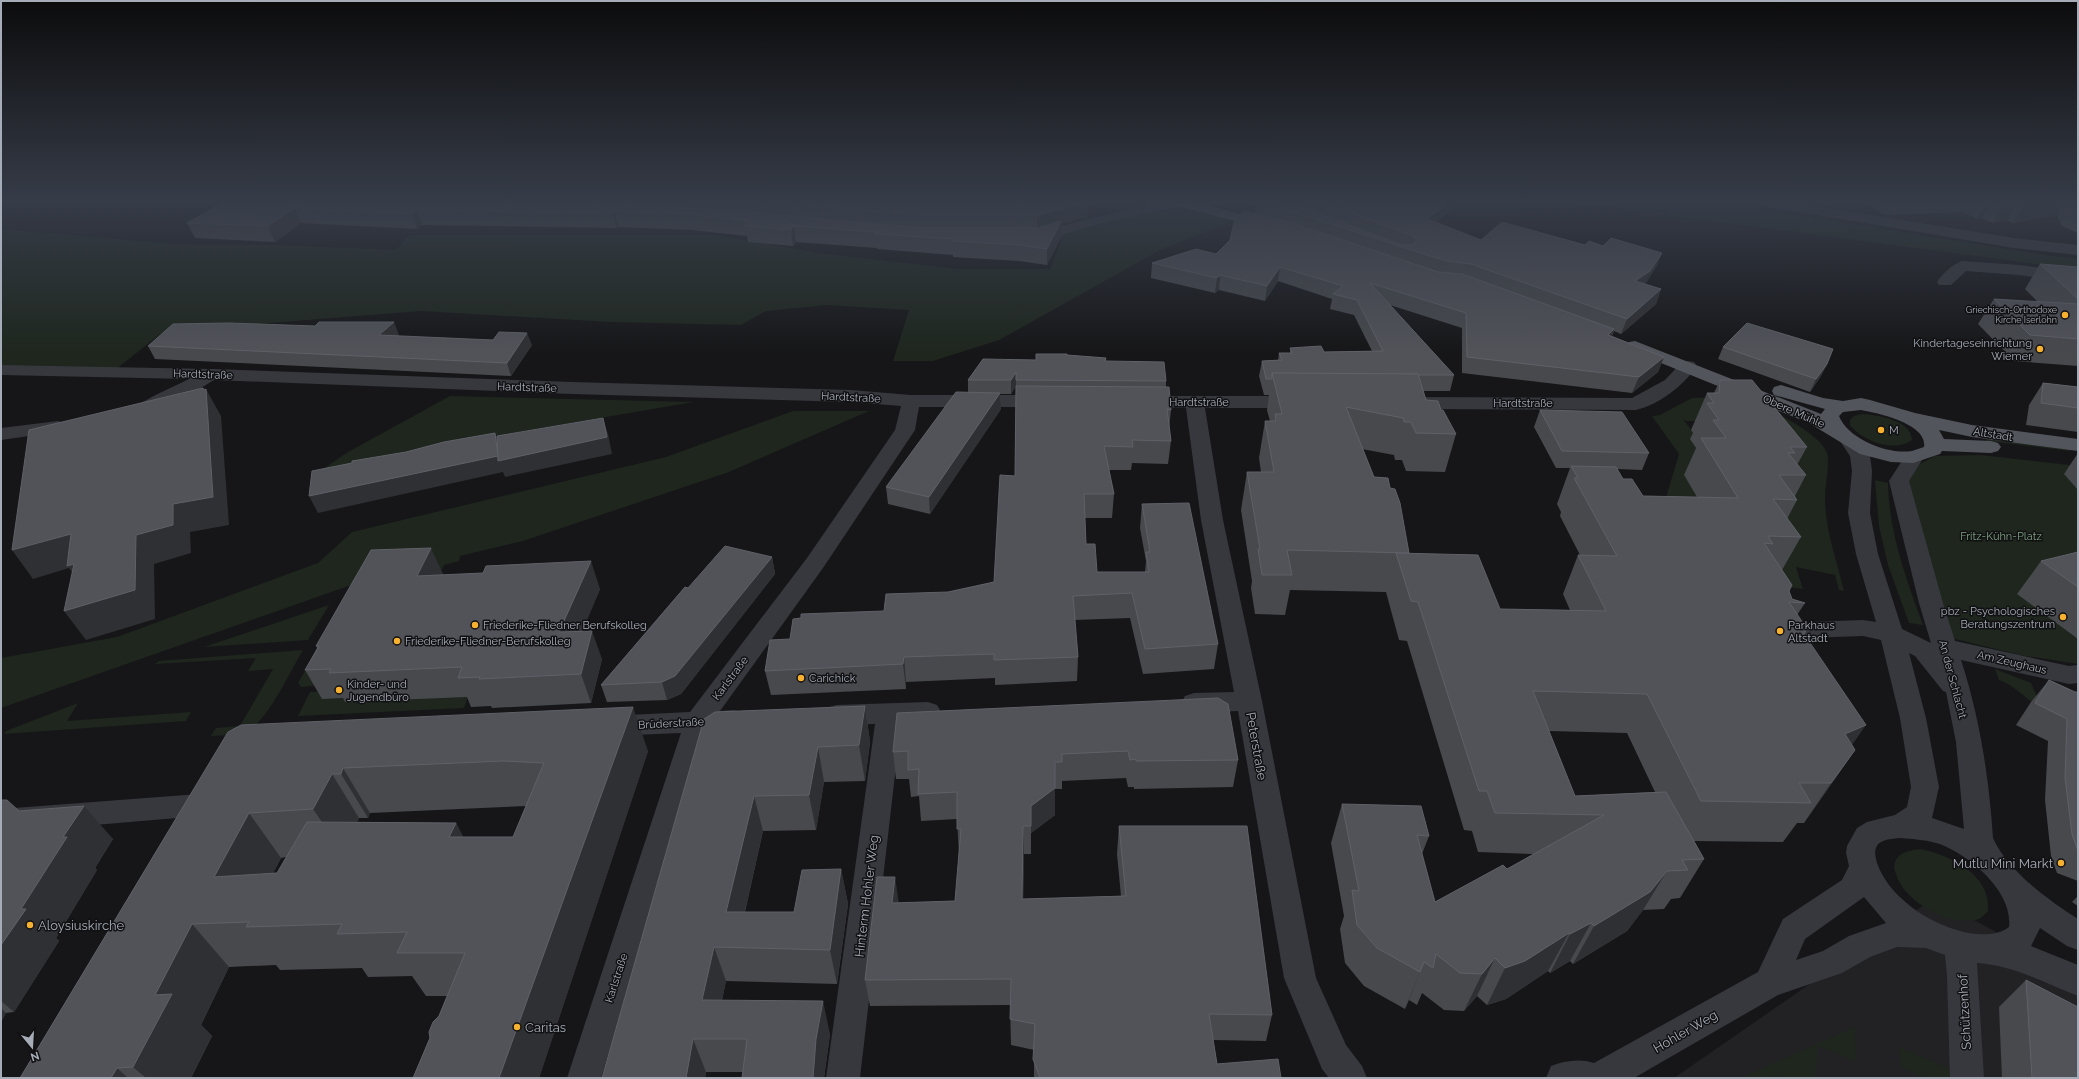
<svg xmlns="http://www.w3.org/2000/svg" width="2079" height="1079" viewBox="0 0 2079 1079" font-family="Raleway,sans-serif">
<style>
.built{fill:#222225}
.green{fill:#1e261e}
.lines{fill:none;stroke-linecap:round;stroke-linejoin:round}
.minor{fill:#36383d;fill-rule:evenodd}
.major{fill:#52555c;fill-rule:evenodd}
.wall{fill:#47494d;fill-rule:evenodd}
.shaded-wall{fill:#2f3033}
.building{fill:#525359;stroke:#5f6168;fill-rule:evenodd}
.poi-dot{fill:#f6b130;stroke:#111113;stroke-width:1.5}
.labels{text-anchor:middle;stroke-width:3;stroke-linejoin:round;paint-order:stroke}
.far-poi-label{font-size:9px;fill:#a7adb8;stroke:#111113;text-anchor:end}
.poi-label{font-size:11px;fill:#a7adb8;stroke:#111113;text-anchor:start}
.street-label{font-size:11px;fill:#a7adb8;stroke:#111113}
.park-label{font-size:11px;fill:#7ea380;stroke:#111113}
.near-street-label{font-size:13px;fill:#a7adb8;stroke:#111113}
.near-poi-label{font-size:13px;fill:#a7adb8;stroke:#111113;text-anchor:start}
</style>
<rect width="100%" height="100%" fill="#161618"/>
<polygon class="built" points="1934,898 2078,977 2078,1078 1674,1078"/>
<g class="green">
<polygon points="1561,203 1723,203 2038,254 2078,259 2078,280 2044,265 1606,207"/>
<polygon points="1175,204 1236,220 1160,250 999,340 933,361 893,361 909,310 827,305 766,311 741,325 611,322 421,311 205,328 160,334 114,371 1,368 1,229 174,244 276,245 396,250 409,235 715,235 818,253 958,269 1050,269 1062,240 1059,233"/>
<polygon points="450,396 694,402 489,437 320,471 348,452"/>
<path d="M1692,398C1708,398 1726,396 1741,399C1761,403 1821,433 1827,453C1830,464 1825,486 1825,498C1825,529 1837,561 1844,591L1839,590L1835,575L1796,567L1803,589L1753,582L1702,421H1686L1683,419L1698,439L1691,440L1696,448L1710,506L1665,501L1679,454L1652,416L1660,415Z"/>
<polygon points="793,411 869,411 729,472 523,541 460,556 459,561 444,565 438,577 322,685 301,687 298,683 354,584 1,708 1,658 117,637 318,563 352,532 666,457"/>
<path d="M1862,414C1878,415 1911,420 1912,440C1894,453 1862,441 1850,425V420L1854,416Z"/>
<polygon points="1984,437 2070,449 2071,451 1987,441"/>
<polygon points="1980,455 2078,466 2078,664 2020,655 1947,637 1904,485 1910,469 1935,456"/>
<path d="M1875,480L1888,483C1889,533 1906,578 1923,625L1909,623L1888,565L1879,526Z"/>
<polygon points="329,605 308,640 204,647"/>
<path d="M303,650C291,670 269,718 250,729C238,736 224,735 211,736L216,728L240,726L273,669L248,671L256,658L155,664L159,661Z"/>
<path d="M1995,669L2031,683L2042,708C2026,700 2016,686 1999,680Z"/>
<polygon points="326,691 347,698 468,697 464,708 298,716 310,692"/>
<polygon points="78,703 67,721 191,712 186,721 4,734 6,731"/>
<path d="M1921,849C1952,856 1991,875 1988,911C1985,914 1982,918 1979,919C1951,928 1904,902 1896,874C1894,869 1893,862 1898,857C1904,851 1913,850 1921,849Z"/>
<polygon points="1855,1027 1856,1061 1818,1046 1815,1078 1783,1078 1776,1075 1775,1078 1740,1078"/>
<polygon points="1899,1047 1955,1071 1955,1078 1925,1078 1901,1067"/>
</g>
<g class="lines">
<g class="minor">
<polygon points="1155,203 1181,203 1179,206 1099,224 1038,242 1027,240 1024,237 1027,234"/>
<polygon points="1762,203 1795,203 2014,238 2078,245 2078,255 2014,248 1769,207 1764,206"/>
<path d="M1962,261L2019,265L2078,273V283L2019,275L1966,271L1951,285H1939L1937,282C1942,274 1953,264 1962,261Z"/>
<path d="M1688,361L1694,362L1697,366C1683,386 1660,404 1636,410L1410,409L1403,407L1401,403L1403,399L1410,397L1632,398L1665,380L1682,362Z"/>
<path d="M1,365L211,369L572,382L851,390L911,395H1045L1052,397L1054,401L1052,405L1045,407H919L915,430L823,568L720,711L734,710L743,713L747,720L743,727L734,730L708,731L601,1078H567L681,733L608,736L599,733L595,726L599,719L608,716L690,712L807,558L895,430L901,406L851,402L572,394L214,380C197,390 160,415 140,410L138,406C141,401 179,384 189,379L1,375Z"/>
<polygon points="1140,396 1297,396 1304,398 1306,402 1304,406 1297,408 1205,408 1223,520 1262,701 1316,978 1346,1045 1362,1066 1367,1078 1329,1078 1322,1069 1284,978 1238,711 1194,713 1185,710 1181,703 1185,696 1194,693 1234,692 1201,520 1186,408 1133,406 1131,402 1133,398"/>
<polygon points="58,421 65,423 68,427 65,431 1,440 1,428"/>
<path d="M1850,435L1857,437L1870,456L1872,471L1870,513L1878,554L1902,629L1931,643L1919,603L1889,481L1907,453L1914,451L1921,453L1924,457L1909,481L1943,603L1955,641L2069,666L2078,665V683L2069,684L1961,660C1980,718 1989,778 1993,838C2007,870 2049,901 2078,919V950L2067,946L2040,928L2031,946L2078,965V996C2042,982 2016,966 1977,963L1984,1078H1950L1947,976L1945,955L1926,948L1897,947L1870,957L1842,973L1778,995L1634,1078H1546L1551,1066C1564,1061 1580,1058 1594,1063L1758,972L1783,919L1842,880L1849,866L1846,853L1847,846L1857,828L1867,822L1895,815L1907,807L1911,787L1900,718L1881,640L1863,636L1780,639L1771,637L1768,631L1771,625L1780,623L1863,620L1876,622L1856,554L1848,513L1852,471L1850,456L1840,441L1843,437ZM1909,653L1915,656L1943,691L1946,692L1956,742L1964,829L1932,818L1939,787L1926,718ZM1900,838C1913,839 1927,840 1940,844C1970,856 2013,891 2009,927C2000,934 1988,935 1977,934C1940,931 1890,901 1877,863C1876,858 1874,853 1876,848C1879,839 1892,839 1900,838ZM1864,897L1886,923L1849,936L1823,951L1796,960L1805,939Z"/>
<polygon points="928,702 937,705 941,712 937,719 928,722 901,723 860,1078 826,1078 875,724 836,725 827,722 823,715 827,708 836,705"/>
<polygon points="212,793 222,796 226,804 222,812 212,815 1,833 1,809"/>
</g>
<g class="major">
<polygon points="1176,203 1199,203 1270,222 1272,225 1270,228 1265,229 1178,206"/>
<path d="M1635,341L1821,414L1825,409L1774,395L1772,391L1774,387L1781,385L1823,398L1843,401L1861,398L1870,400L1915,413L1972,425L2078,439V451L1972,437L1939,430L1944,439L1991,441L1998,443L2001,447L1998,451L1991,453L1942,451L1940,454L1913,463L1891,462L1860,454L1809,423L1629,350L1626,346L1629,342ZM1861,410C1878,413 1928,424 1924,447C1920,448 1916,450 1912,451C1888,455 1848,439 1839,416L1843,412Z"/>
</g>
</g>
<g class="wall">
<polygon points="223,203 1089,203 1087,217 1061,224 1061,237 1047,265 1019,261 953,257 953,255 877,249 877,248 796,242 793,246 748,242 747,236 692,230 618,227 616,228 422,225 417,229 301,223 275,242 195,238 187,223"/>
<path d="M1256,203H1460L1436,222L1481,240L1585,245L1603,246L1662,253L1656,267L1645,284L1661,289L1656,304L1621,334L1614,331L1612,336L1664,357L1658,372L1632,393L1462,373V328L1390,305L1454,375L1450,391H1423L1426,400L1441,410L1456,434L1445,472L1406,471L1402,460H1395L1394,455L1362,449L1374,477L1390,488L1409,553L1500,609L1570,610L1563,594L1578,555H1580L1560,516L1561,512L1557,504L1570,468H1556L1534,427L1540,410L1649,453L1642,470L1617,469L1623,479L1643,496L1697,497L1684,475L1696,448L1690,439L1693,433L1691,430L1707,393H1714L1720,380L1807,447L1797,465L1806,475L1795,496L1797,500L1787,519L1801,537L1782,570L1789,591L1792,599L1805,603L1797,615L1804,634L1852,745L1855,750L1804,823H1797L1783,842L1694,841L1704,859L1680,898L1671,899L1664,909L1643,910L1627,931L1573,964L1570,961L1550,973L1548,971L1506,999L1487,1005L1477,996L1464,1011L1444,1010L1422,993L1417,1005L1409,1000L1405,1009L1364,986L1345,963L1340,929L1344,916L1331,843L1342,804L1429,836L1422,854L1435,902L1507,869L1534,854L1478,852L1472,831L1464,830L1407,641L1399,640L1386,592L1290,590L1285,615L1255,614L1251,588L1252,581L1241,510L1247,472H1261L1259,458L1265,421H1270L1267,410L1269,395H1264L1259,376L1262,361L1278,360L1279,353H1290V348L1324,352L1372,351L1354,315L1330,309L1332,299L1278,281L1265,301L1219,290L1215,293L1151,278L1152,263L1216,254L1255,214ZM1549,731L1627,733L1655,792L1575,796Z"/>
<polygon points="1866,203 2078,203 2078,233 2062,226 2057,215 2013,223 2007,220 1993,223 1982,218 1977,219 1963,212 1884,215"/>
<polygon points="2040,264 2078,267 2078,366 2014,361 1978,324 1994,299 2038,302 2025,289"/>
<polygon points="399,335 398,336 532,345 511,376 155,359 148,346"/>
<polygon points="1723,347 1827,364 1821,376 1810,392 1718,359"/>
<polygon points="1067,355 1106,361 1166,381 1166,387 1171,410 1169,429 1171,441 1168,464 1132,463 1131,470 1109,470 1114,494 1112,518 1085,518 1086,544 1097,572 1145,572 1146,561 1140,528 1142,504 1218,644 1214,669 1143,674 1130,618 1075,620 1078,657 1077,681 995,685 995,678 906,682 906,689 771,695 765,671 790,639 948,592 994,582 1015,476 1016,386 1011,394 1000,394 1001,409 930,514 888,504 886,487 968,393 968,380 1036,360"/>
<polygon points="2043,383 2078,387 2078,432 2026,425 2029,405"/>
<polygon points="2078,453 2078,490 2064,474"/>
<polygon points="2078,552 2078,639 2017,594 2041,561"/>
<polygon points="772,557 775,574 681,694 667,700 607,702 601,685"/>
<polygon points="443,575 600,589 582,631 602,659 591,703 492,708 491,706 471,707 467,697 345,702 343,698 322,699 305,670 317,648 316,646"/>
<polygon points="2049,680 2075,692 2078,692 2078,881 2057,873 2051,856 2045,800 2048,741 2016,725 2031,702"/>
<polygon points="865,706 870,742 865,781 824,782 816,830 763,831 745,912 794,912 841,869 848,904 837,984 726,981 722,1000 830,1034 824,1078 742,1078 743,1072 706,1072 705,1078 602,1078 704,719"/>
<polygon points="897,713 1238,760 1233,787 1134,789 1134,787 1128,787 1126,778 1062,781 1062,789 1055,789 1055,815 1031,833 1031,854 1024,854 1023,899 1121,896 1117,854 1119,826 1272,1015 1266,1041 1213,1040 1217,1064 1281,1078 1034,1078 1034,1050 1011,1045 1010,1005 870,1006 865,980 899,903 955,901 959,853 957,819 921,821 919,796 911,797 909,779 896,779 893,752"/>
<path d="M228,732L648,751L539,1078H413L447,996H426L412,976L368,977L362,968L280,970L276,965L229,967L201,1025L212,1036L191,1078H20ZM526,806L513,837H463L456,823L357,822L359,818H368L370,813ZM286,857L277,873H273L281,858Z"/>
<polygon points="1,800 19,811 113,839 95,868 97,870 56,938 59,941 14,1012 6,1013 1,1022"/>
<polygon points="2078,896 2078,906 2072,902"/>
<polygon points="2026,980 2078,1078 2002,1078 1999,1007"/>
</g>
<g class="shaded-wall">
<polygon points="1082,203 1089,203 1087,217 1061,224 1061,237 1047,265 1047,249 1037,230 1037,215"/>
<polygon points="1447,203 1460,203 1424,232 1427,219"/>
<polygon points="1986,203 1990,203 1982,218 1977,219"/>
<polygon points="2004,203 2017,203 2007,220 1993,223"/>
<polygon points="2025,203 2064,203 2057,215 2013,223"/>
<polygon points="294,208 301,223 275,242 268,226"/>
<polygon points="417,210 422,225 417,229 412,214"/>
<polygon points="614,211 618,227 616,228 613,213"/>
<polygon points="794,226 796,242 793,246 791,230"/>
<polygon points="1662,253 1656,267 1645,285 1635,281"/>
<polygon points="1280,267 1278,281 1265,301 1267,286"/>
<polygon points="1220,275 1219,290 1215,293 1217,278"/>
<polygon points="1661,289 1656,304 1621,334 1627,319"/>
<polygon points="394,322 399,335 384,348 379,335"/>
<polygon points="1614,329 1609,344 1608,335"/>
<polygon points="527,333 532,345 511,376 507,363"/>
<polygon points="1664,357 1658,372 1632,393 1639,377"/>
<polygon points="1827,364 1821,376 1810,392 1816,379"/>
<polygon points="1016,372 1016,386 1011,394 1011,380"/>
<polygon points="203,388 206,393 206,389 221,416 229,525 190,532 191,553 154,564 155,619 86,640 64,611 136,535 173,504 204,390"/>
<polygon points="1000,393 1001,409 930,514 929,497"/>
<polygon points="603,418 608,434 612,454 505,477 503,472 318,513 309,496 495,433 502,450"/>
<polygon points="71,534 88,594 69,568 33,579 12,550"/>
<polygon points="431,548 444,576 417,576"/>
<polygon points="772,557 775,574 681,694 667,700 662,682"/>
<polygon points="591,561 600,589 570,661 559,632"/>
<polygon points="592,631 602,659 591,703 581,674"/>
<polygon points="904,657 906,682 906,689 903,664"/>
<polygon points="865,706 870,742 865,781 859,745"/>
<polygon points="633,707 648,751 539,1078 499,1078"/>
<polygon points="1866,725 1838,765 1845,734"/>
<polygon points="818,747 824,782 816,830 809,795"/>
<polygon points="1855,750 1828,789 1804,823 1831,783"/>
<polygon points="343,768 370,813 368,818 341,774"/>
<polygon points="332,774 359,818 343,853 313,809"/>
<polygon points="1055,788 1055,815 1031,833 1031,854 1031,806"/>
<polygon points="754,796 763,831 737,946 726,912"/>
<polygon points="84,806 113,839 95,868 97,870 56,938 59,941 14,1012 1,1001 1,945 21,909 63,837"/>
<polygon points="249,813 281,858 249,921 214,877"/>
<polygon points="456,823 479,867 449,837"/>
<polygon points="1023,826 1024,854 1023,926 1022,899"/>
<polygon points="841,869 848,904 837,984 830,950"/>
<polygon points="1667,871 1643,910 1627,931 1573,964 1594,926"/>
<polygon points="895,877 899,904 892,903"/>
<polygon points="1591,923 1570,961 1550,973 1570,934"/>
<polygon points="192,924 229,967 201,1025 212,1036 191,1078 146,1078 133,1067 155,995"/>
<polygon points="1569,933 1548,971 1506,999 1487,1005 1505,968"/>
<polygon points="714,947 726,981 715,1034 702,1000"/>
<polygon points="1495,958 1477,996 1464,1011 1482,974"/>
<polygon points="1424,962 1409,1000 1405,1009 1420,972"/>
<polygon points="823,1001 830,1034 824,1078 813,1078 816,1039"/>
<polygon points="1,1008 6,1013 1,1022"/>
<polygon points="693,1039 706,1072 705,1078 686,1078"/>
<polygon points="117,1068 128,1078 111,1078"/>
</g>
<g class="building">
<polygon points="223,203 534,203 712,209 922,228 1038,228 1061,221 1047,249 1019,245 952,241 953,239 875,234 876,232 794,226 791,230 745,226 750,221 689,214 614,211 613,213 417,210 412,214 294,208 268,226 187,223"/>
<polygon points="770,203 1082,203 1037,215 922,215"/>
<polygon points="1256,203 1291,203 1401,245 1412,245 1417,240 1413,236 1324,203 1447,203 1427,219 1481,240 1502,222 1585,245 1589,241 1603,246 1611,238 1662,253 1650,271 1635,281 1661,289 1627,319 1471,264 1446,261 1306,216"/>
<polygon points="1245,211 1295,224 1438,272 1462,274 1614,329 1608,335 1664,357 1639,377 1467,357 1466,313 1370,283 1454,375 1418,375 1418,374 1272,373 1272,379 1266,379 1262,361 1282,360 1279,353 1292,353 1290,348 1321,346 1324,352 1383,351 1357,300 1333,294 1343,286 1280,267 1267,286 1220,275 1217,278 1152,263 1196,249 1216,254 1230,240 1235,218"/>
<polygon points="2040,264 2078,267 2078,299"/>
<polygon points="1994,299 2078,304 2078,339 2030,335"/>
<polygon points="319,322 394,322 379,335 493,340 499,332 527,333 507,363 148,346 173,324 229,323 315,326"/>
<polygon points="1747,323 1833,349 1827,364 1816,379 1723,347"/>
<polygon points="1036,354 1067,354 1067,355 1106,358 1105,361 1164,362 1166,381 1016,380 1016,372 1011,380 968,380 983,359 1036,360"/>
<polygon points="1272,373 1418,374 1426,400 1438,401 1441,410 1443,410 1456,434 1416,433 1411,422 1404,422 1403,418 1346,407 1374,477 1388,478 1390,488 1395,489 1400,503 1409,553 1287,550 1292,575 1262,575 1258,549 1260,549 1247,472 1274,472 1265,421 1276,421 1275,414 1282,414"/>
<polygon points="1720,380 1752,380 1807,447 1790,447 1795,453 1788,453 1806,475 1779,475 1797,500 1773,499 1801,537 1768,536 1773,544 1764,543 1792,585 1789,591 1792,599 1805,603 1789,602 1807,629 1804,634 1866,725 1845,734 1855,750 1831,783 1799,783 1811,803 1701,801 1647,694 1533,691 1575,796 1666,792 1704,859 1682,860 1688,870 1667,871 1650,892 1594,926 1591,923 1570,934 1569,933 1525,961 1505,968 1495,958 1482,974 1460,973 1436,954 1433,968 1424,962 1420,972 1377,948 1357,925 1352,890 1359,891 1342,804 1421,806 1429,836 1417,835 1435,902 1503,865 1507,869 1604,815 1495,813 1487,791 1479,791 1418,602 1411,601 1396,553 1478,555 1500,609 1606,611 1578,555 1617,556 1574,478 1578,478 1571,466 1616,467 1623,479 1632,479 1643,496 1738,498 1701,438 1726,438 1713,420 1719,420 1707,403 1714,403 1707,393 1719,393"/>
<polygon points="2043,383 2078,387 2078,408 2041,403"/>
<polygon points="1016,386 1169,387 1171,410 1167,409 1171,441 1132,440 1133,447 1104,446 1114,494 1084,494 1086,544 1095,544 1097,572 1149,572 1146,552 1150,552 1142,504 1189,503 1218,644 1145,649 1132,593 1073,596 1078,657 994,660 994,654 904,657 903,664 765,671 770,640 790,639 793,619 801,618 801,614 884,611 886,594 948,592 994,582 1000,475 1015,476"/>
<polygon points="203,388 204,390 206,389 213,497 173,504 173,525 136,535 135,590 64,611 74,564 67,566 71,534 12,550 29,430"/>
<polygon points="956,392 1000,393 929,497 886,487"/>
<polygon points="1540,410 1622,412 1649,453 1562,451"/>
<polygon points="603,418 607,437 498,461 497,436"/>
<polygon points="495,433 498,456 309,496 312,471 352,463 352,461 406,452 444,442"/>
<polygon points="725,546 772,557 675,676 662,682 601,685 685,587 688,588"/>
<polygon points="431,548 417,576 483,573 486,566 591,561 559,632 592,631 581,674 479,679 480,677 458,678 462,667 329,673 331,669 305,670 319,646 316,646 371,550"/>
<polygon points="2078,552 2078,587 2041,561"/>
<polygon points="2049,680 2075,692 2078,692 2078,851 2072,834 2065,778 2067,719 2035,703"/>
<polygon points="1218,698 1228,704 1238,760 1136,761 1136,759 1130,760 1128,751 1062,754 1062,762 1055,762 1055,788 1031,806 1031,826 1023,826 1022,899 1126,896 1119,826 1247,826 1272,1015 1209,1014 1217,1064 1278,1059 1281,1078 1040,1078 1033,1059 1035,1024 1010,1019 1011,979 865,980 877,877 895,877 892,903 955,901 961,829 957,829 957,792 918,794 919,769 908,770 908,751 893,752 897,713"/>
<polygon points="865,706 859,745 818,747 809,795 754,796 726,912 794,912 802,870 841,869 830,950 714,947 702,1000 823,1001 816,1039 813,1078 742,1078 747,1039 693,1039 686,1078 602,1078 704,719 715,712"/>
<path d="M633,707L499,1078H413L430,1038L429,1032L433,1022L439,1016L465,953H397L407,932L337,934L342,924L246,927L249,922L192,924L155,995L172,994L133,1067L117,1068L111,1078H20L228,732L241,725ZM503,761L544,763L513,837H449L456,823L307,822L277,873L214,877L249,813L313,809L332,774H341L343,768Z"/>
<polygon points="1,800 7,800 19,811 84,806 63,837 67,837 21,909 26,909 1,945"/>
<polygon points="2026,980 2078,1007 2078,1078 2032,1078"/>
</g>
<linearGradient id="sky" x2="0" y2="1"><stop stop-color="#0c0c0d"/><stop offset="0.57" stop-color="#363c48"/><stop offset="1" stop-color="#363c48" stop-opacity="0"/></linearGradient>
<rect width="2079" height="354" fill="url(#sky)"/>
<g class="poi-dot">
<circle cx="2065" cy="315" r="4"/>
<circle cx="2040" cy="349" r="4"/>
<circle cx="1881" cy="430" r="4"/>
<circle cx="2063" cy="617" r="4"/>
<circle cx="475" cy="625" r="4"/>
<circle cx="1780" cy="631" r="4"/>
<circle cx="397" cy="641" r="4"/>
<circle cx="801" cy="678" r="4"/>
<circle cx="339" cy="690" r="4"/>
<circle cx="2061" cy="863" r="4"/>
<circle cx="30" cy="925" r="4"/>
<circle cx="517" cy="1027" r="4"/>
</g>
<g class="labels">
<g class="far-poi-label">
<text x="2057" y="313">Griechisch-Orthodoxe<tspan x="2057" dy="10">Kirche Iserlohn</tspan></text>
</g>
<g class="poi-label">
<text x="2032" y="347" text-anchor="end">Kindertageseinrichtung<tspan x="2032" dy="13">Wiemer</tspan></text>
<text x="1889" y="434">M</text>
<text x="2055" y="615" text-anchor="end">pbz - Psychologisches<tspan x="2055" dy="13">Beratungszentrum</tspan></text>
<text x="483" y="629">Friederike-Fliedner Berufskolleg</text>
<text x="1788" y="629">Parkhaus<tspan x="1788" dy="13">Altstadt</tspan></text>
<text x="405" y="645">Friederike-Fliedner-Berufskolleg</text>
<text x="809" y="682">Carichick</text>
<text x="347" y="688">Kinder- und<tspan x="347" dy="13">Jugendbüro</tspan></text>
</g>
<g class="street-label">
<text transform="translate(203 374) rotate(2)" y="4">Hardtstraße</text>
<text transform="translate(527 387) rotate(2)" y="4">Hardtstraße</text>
<text transform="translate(851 397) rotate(3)" y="4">Hardtstraße</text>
<text x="1199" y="406">Hardtstraße</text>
<text x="1523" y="407">Hardtstraße</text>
<text transform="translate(1794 411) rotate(24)" y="4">Obere Mühle</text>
<text transform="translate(1993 434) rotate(9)" y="4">Altstadt</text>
<text transform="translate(2012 662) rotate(13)" y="4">Am Zeughaus</text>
<text transform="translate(730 678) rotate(-53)" y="4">Karlstraße</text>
<text transform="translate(1953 679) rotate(75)" y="4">An der Schlacht</text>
<text transform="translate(671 723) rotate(-3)" y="4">Brüderstraße</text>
<text transform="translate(616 978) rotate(-72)" y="4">Karlstraße</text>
</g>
<g class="park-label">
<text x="2001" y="540">Fritz-Kühn-Platz</text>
</g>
<g class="near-street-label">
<text transform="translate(1257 746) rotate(80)" y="5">Peterstraße</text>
<text transform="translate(866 896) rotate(-83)" y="5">Hinterm Hohler Weg</text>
<text transform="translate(1964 1012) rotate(-93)" y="5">Schützenhof</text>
<text transform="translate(1685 1031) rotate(-30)" y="5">Hohler Weg</text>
</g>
<g class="near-poi-label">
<text x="2053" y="868" text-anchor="end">Mutlu Mini Markt</text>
<text x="38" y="930">Aloysiuskirche</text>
<text x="525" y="1032">Caritas</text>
</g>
</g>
<rect width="2079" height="1079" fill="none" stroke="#a7adb8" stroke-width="4"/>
<g transform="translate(32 1047) rotate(162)" stroke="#111113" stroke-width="3" paint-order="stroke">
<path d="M0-3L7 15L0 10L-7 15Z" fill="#a7adb8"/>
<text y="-6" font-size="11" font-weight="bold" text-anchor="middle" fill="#a7adb8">N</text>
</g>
</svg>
